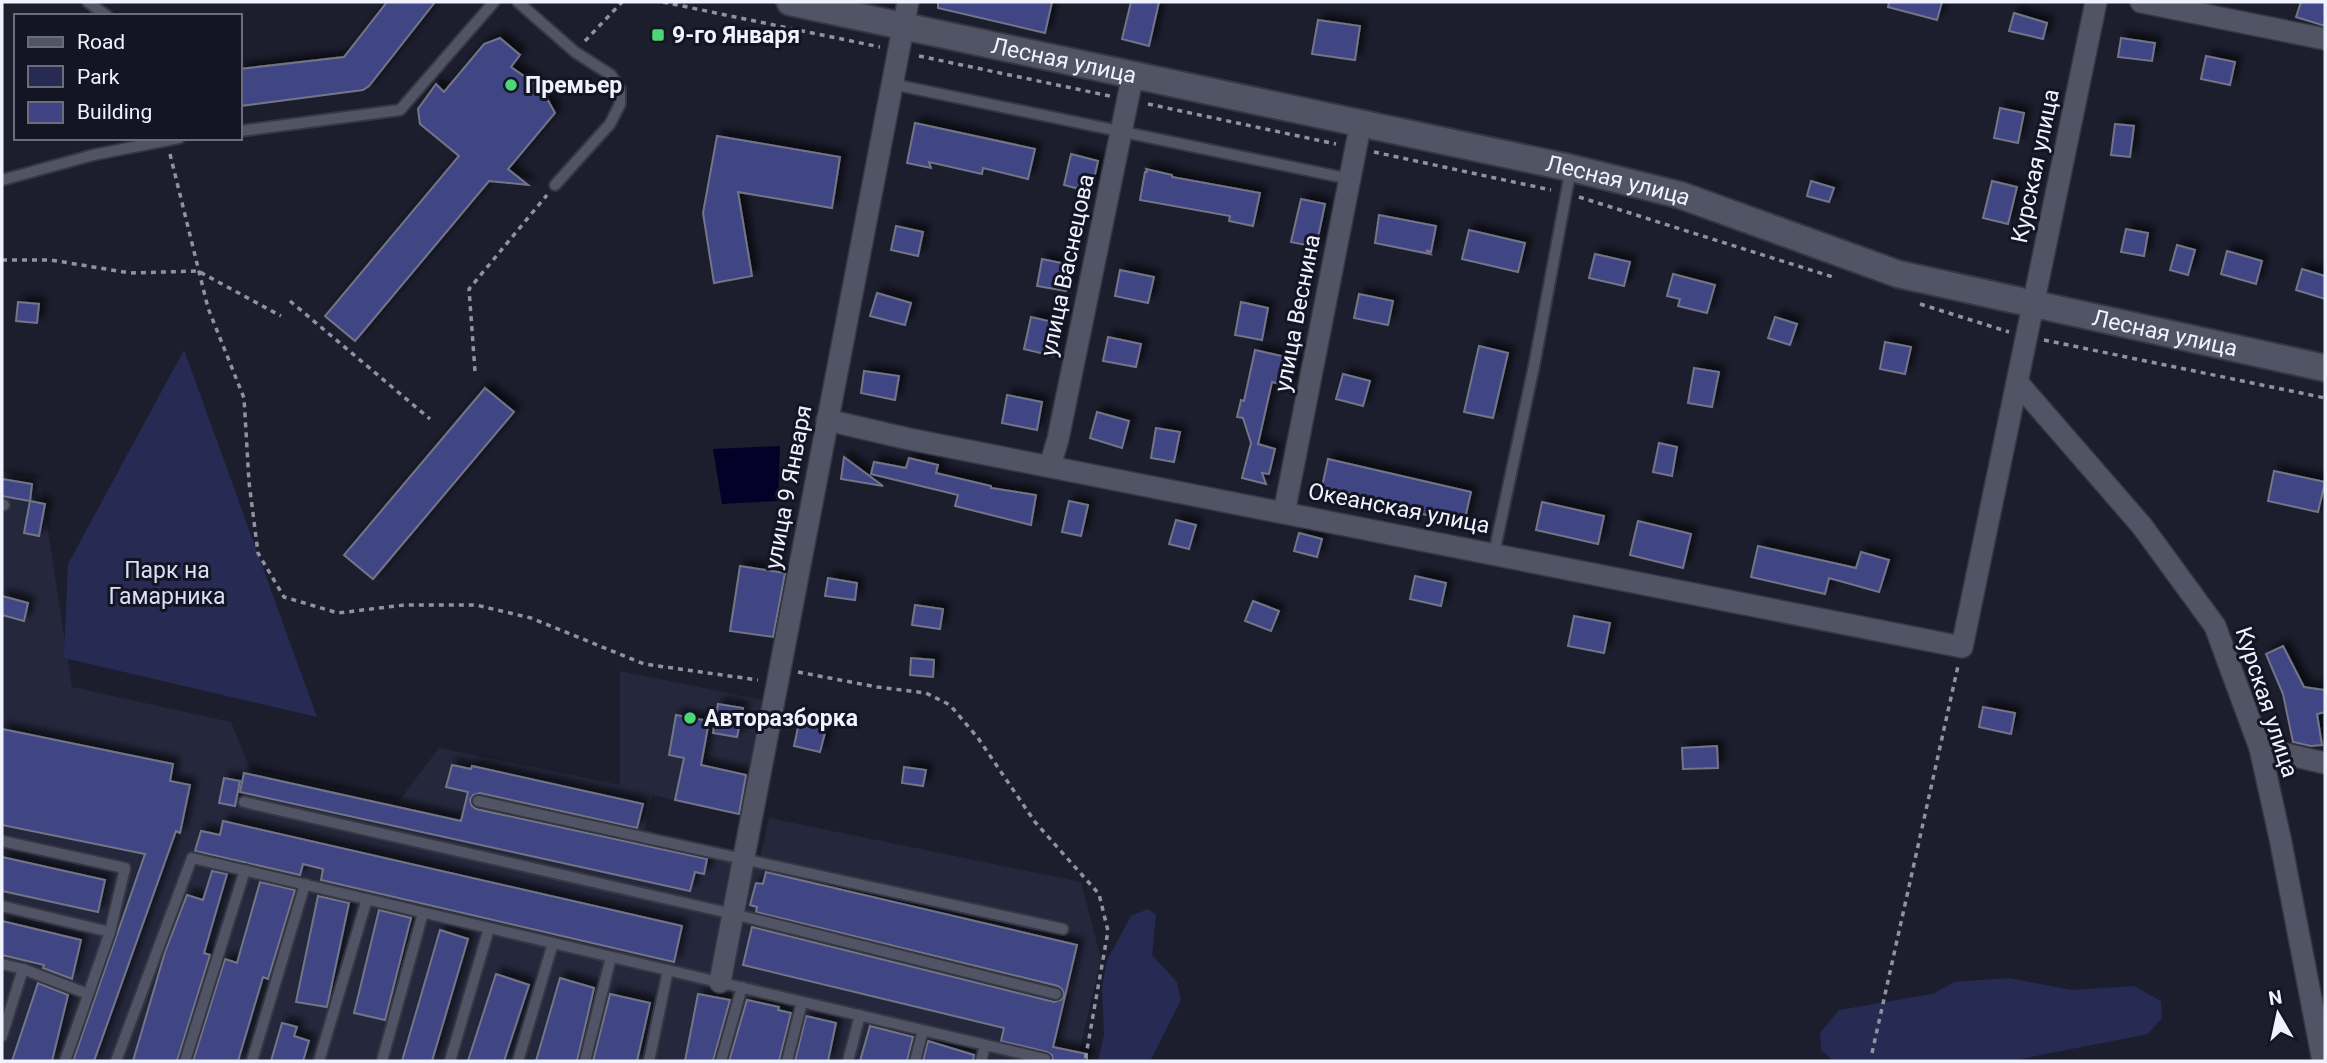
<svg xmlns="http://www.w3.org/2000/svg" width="2327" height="1063" viewBox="0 0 2327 1063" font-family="Roboto,sans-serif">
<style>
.built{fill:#25283d}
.green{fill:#272a52}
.water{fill:#050027}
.building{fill:#414484;stroke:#727588;stroke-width:2;filter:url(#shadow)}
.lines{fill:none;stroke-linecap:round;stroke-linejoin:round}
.service-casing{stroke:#363743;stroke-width:14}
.minor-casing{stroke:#363743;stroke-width:24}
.tertiary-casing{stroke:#363743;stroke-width:30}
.path{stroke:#90929f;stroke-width:3.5;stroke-dasharray:5 5;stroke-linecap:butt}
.service{stroke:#515465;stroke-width:10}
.minor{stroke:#515465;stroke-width:21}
.tertiary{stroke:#515465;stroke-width:26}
.poi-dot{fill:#4cd676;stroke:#131524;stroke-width:2.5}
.labels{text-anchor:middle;stroke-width:6;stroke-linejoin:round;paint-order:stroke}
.poi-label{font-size:23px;font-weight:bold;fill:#f0f2fd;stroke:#131524;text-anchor:start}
.street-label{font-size:23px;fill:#f0f2fd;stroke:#131524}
.park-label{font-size:23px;fill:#dcdff3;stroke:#131524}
</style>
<defs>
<filter id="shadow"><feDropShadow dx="6" dy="-6" stdDeviation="3.5" flood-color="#0009"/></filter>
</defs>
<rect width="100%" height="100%" fill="#1c1e2e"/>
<polygon class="built" points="2,472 40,479 72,687 231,722 250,769 399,801 439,748 620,785 620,671 763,700 742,815 652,795 644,833 760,858 769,818 1081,882 1101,959 1077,1061 2,1061"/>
<g class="green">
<polygon points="184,350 317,717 64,658 68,564"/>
<polygon points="1148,909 1156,915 1152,955 1177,982 1181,1000 1150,1061 1098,1061 1104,1035 1102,988 1107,960 1131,916"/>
<polygon points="2009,978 2072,990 2134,986 2161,1001 2162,1018 2148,1034 2011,1061 1833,1061 1821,1050 1820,1033 1839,1010 1932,994 1955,982"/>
</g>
<polygon class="water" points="780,446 778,501 722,504 713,449"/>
<g class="building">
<polygon points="387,2 435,2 369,86 363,90 240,106 240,69 344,57"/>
<polygon points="938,2 1052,2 1045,33 938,8"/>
<polygon points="1131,2 1159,2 1149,46 1122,39"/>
<polygon points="1889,2 1942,2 1937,20 1888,7"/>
<polygon points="2301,2 2325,2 2325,26 2296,17"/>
<polygon points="2014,13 2047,23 2043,39 2009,31"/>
<polygon points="1318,20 1360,26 1355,60 1312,54"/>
<polygon points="500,38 520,55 511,67 541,88 555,113 508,169 528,185 489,181 355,341 325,316 459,156 420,124 418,109 436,84 444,92 484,44"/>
<polygon points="2121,38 2155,43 2152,61 2118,57"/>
<polygon points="2206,56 2235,62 2230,85 2201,79"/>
<polygon points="2000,108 2024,113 2018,143 1994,138"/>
<polygon points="915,123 1035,149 1028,179 983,168 982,174 929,162 931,168 907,163"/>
<polygon points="2115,124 2134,126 2130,157 2111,155"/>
<polygon points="717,136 840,157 832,208 738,192 752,276 714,283 703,213"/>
<polygon points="1071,154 1098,161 1091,192 1064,185"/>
<polygon points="1146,169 1172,175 1172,177 1260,193 1253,226 1229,221 1230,216 1140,200 1145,172 1147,172"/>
<polygon points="1811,181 1834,188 1829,202 1807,196"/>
<polygon points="1992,181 2017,187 2008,224 1983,218"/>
<polygon points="1301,199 1325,204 1316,247 1291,242"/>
<polygon points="1379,215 1436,226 1431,252 1426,250 1430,254 1375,243"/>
<polygon points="896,226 923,232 918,256 891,250"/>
<polygon points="2126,229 2148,233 2144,256 2121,252"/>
<polygon points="1469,230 1525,243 1518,272 1462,259"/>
<polygon points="2177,245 2195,250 2188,275 2170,270"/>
<polygon points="2227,251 2262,261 2256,284 2221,274"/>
<polygon points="1595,254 1630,262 1624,286 1589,278"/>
<polygon points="1042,259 1071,265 1066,291 1037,286"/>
<polygon points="2302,269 2325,276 2325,299 2296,290"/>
<polygon points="1120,270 1154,277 1148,303 1115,296"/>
<polygon points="1673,274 1715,285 1707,313 1678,306 1680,299 1667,296"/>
<polygon points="877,293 911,303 905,325 870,316"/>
<polygon points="1359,294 1393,301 1388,325 1354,318"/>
<polygon points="18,302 39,304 37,323 16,321"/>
<polygon points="1241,302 1268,308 1262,340 1235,335"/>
<polygon points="1031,317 1061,324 1053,356 1024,349"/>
<polygon points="1775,317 1797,324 1790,345 1768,338"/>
<polygon points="1108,337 1141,344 1136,367 1103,361"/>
<polygon points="1885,342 1911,347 1905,374 1880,369"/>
<polygon points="1479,346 1508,353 1493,418 1464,412"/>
<polygon points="1255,350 1295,359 1289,386 1272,382 1258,444 1275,449 1269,474 1262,473 1266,484 1242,478 1251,443 1243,418 1237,417 1241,400 1244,401"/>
<polygon points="1694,368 1719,372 1712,407 1688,403"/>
<polygon points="864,371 899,376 895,400 861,393"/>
<polygon points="1343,374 1370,381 1363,406 1336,399"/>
<polygon points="485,388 514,412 373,579 344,555"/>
<polygon points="1007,395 1042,402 1037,430 1002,423"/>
<polygon points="1097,412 1129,421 1122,448 1090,438"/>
<polygon points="1156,428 1180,432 1174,462 1151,458"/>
<polygon points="1659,443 1677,447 1672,476 1653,472"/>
<polygon points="844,457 883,486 841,479"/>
<polygon points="909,458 938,465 936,473 991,486 991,488 1036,495 1031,525 955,506 958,495 871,474 874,462 906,468"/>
<polygon points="1328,459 1471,492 1464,523 1408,511 1409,507 1322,487"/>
<polygon points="2274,471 2325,482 2318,512 2268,501"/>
<polygon points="2,479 32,484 30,501 2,496"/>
<polygon points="30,501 45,504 39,536 24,533"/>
<polygon points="1069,501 1088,505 1081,536 1062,532"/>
<polygon points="1542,502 1604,516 1598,544 1536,530"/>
<polygon points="1176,520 1196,525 1189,549 1169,544"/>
<polygon points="1638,521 1691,534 1683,568 1630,555"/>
<polygon points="1299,533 1322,539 1317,557 1294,551"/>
<polygon points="1758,546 1856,568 1861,552 1889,560 1879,592 1829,578 1825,594 1751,577"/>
<polygon points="740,566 785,573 773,637 730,631"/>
<polygon points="1415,576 1446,583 1441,606 1410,599"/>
<polygon points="828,578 857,583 855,600 825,596"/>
<polygon points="2,596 28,603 24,621 2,615"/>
<polygon points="1253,601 1279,611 1271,631 1245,621"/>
<polygon points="915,605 943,609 940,629 912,625"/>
<polygon points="1574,616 1610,623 1604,653 1568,646"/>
<polygon points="2283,646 2304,687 2325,690 2325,712 2317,714 2322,745 2311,746 2293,742 2283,694 2266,654"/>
<polygon points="911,658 934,660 933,677 910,675"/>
<polygon points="718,704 743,708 737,737 713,733"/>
<polygon points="1983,707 2015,713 2011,734 1979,727"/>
<polygon points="676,715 709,721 701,765 746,775 739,814 675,800 684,758 669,755"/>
<polygon points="800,718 827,725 820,752 794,746"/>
<polygon points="2,729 173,764 170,781 190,785 180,833 176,831 94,1061 73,1061 145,854 2,825"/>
<polygon points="1717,746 1718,768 1683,769 1682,748"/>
<polygon points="452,765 471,769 472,766 643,804 637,828 480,793 473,795 470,800 472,806 476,809 707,859 704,874 695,872 690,891 240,792 244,773 461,821 468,792 446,787"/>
<polygon points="904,767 926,770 923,786 902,783"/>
<polygon points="224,778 240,781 235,806 219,803"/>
<polygon points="223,821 682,926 674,962 321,880 323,869 303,864 300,875 195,851 201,831 220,835"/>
<polygon points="2,857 105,880 98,912 2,891"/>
<polygon points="212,871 227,874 204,953 210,955 177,1061 133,1061 165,952 187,895 203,900"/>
<polygon points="766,872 1077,945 1053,1047 1087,1054 1087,1061 1053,1061 1052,1055 1047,1052 1001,1041 1004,1028 743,965 752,927 1054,1002 1061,1000 1064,995 1062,989 1058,986 756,912 757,907 750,905 756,883 763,884"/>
<polygon points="260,882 295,890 268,979 263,977 238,1061 193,1061 225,959 237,963"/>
<polygon points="318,896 349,903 327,1007 296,1002"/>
<polygon points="379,910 411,918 385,1020 354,1013"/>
<polygon points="2,921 81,940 72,979 43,968 44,965 2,955"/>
<polygon points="440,930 468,939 432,1061 402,1061"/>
<polygon points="496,974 529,985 504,1061 468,1061"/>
<polygon points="560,978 594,988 577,1061 536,1061"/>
<polygon points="38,983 68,995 52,1061 12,1061"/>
<polygon points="610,994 650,1003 637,1061 593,1061"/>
<polygon points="698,994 730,1000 713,1061 685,1061"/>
<polygon points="747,1000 779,1007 778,1010 791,1013 779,1061 729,1061"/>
<polygon points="806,1016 836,1023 828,1061 795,1061"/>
<polygon points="282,1023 297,1027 294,1036 309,1041 303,1061 271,1061"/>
<polygon points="870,1026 913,1037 907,1061 860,1061"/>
<polygon points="928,1041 974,1055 973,1061 923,1061"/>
</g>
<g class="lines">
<g class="service-casing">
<g id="service">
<polyline points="88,2 107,16"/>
<polyline points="518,2 575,52 611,75 620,89 620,104 610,124 555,185"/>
<polyline points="892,84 1350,179"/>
<polyline points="240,131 400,110 494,2"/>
<polyline points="2,180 93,155 179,138"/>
<polyline points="2,505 4,505"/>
<polyline points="1494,553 1534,366 1571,168"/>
<polyline points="478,801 1063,929"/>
<polyline points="244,802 733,914 1056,994"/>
<polyline points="2,841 125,868 110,932 65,1061"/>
<polyline points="2,906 110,932"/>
<polyline points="2,964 23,969 88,994"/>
<polyline points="2,1036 23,969"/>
<polyline points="116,1061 192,858 1045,1059 1045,1061"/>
<polyline points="185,1061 245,870"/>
<polyline points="252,1061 305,884"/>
<polyline points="319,1061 367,899"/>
<polyline points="382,1061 423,913"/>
<polyline points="450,1061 489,928"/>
<polyline points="518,1061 553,943"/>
<polyline points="585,1061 611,957"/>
<polyline points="649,1061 668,970"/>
<polyline points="721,1061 742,987"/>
<polyline points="787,1061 802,1002"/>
<polyline points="848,1061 860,1015"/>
<polyline points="915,1061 923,1030"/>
<polyline points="981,1061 985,1045"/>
</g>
</g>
<g class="minor-casing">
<g id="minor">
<polyline points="2141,2 2325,39"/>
<polyline points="2017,382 2142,526 2215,626 2260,748 2280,838 2323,1061"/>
<polyline points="827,420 909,439 1962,647 2096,2"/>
<polyline points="1050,466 1058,439 1133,74"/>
<polyline points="1284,513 1361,122"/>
<polyline points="2260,748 2325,763"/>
<polyline points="720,982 908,2"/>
</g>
</g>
<g class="tertiary-casing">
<g id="tertiary">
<path id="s1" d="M790,2L1571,168L1680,195L1898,274L2325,368"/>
</g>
</g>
<g class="path">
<polyline points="663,2 880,47"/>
<polyline points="585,41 622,2"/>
<polyline points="919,56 1110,96"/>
<polyline points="1148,104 1336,144"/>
<polyline points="1374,152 1551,190"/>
<polyline points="170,154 208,308 244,398 249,482 258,553 284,597 338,613 404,605 476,605 531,618 644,664 758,680"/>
<polyline points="1579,197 1836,278"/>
<polyline points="2,260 51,260 130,273 198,271 281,316"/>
<polyline points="290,301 430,419"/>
<polyline points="1920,304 2009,332"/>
<polyline points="2044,340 2325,398"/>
<polyline points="475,371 469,289 547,195"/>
<polyline points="798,672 877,687 926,693 950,705 978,738 1035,822 1099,894 1108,931 1085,1061"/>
<polyline points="1872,1053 1958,666"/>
</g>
<use href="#service" class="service"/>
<use href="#minor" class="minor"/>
<use href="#tertiary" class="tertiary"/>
</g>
<g class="poi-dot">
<rect x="651" y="28" width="14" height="14" rx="3.5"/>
<circle cx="511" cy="85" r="7"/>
<circle cx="690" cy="718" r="7"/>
</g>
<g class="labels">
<g class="poi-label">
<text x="672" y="43">9-го Января</text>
<text x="525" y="93">Премьер</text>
<text x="704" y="726">Авторазборка</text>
</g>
<g class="street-label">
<text dy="8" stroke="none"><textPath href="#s1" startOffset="280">Лесная улица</textPath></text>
<text transform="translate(2035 166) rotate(-78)" y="8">Курская улица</text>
<text dy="8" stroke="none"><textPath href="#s1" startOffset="847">Лесная улица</textPath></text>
<text transform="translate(1067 265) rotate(-78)" y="8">улица Васнецова</text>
<text transform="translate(1297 313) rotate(-79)" y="8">улица Веснина</text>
<text dy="8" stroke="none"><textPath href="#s1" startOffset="1416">Лесная улица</textPath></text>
<text transform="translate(788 487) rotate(-79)" y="8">улица 9 Января</text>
<text transform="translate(1399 508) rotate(11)" y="8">Океанская улица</text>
<text transform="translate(2267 702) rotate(72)" y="8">Курская улица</text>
</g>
<g class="park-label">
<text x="167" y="578">Парк на<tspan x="167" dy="26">Гамарника</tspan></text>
</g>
</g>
<rect width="2327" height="1063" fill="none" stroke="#f0f2fd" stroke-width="7"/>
<rect x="14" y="14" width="228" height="126" fill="#131524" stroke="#6b6d7b" stroke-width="2"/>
<rect x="28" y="37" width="35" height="10" fill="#515465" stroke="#6b6d7b" stroke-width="2"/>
<text x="77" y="49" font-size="21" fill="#f0f2fd">Road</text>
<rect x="28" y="66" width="35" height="21" fill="#272a52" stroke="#6b6d7b" stroke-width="2"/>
<text x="77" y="84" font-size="21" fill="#f0f2fd">Park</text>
<rect x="28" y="102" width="35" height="21" fill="#414484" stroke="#6b6d7b" stroke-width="2"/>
<text x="77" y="119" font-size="21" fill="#f0f2fd">Building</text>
<g transform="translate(2278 1014) rotate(351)" stroke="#131524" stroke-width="5" paint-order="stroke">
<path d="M0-5L12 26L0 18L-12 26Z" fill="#f0f2fd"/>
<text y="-10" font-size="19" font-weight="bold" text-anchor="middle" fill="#f0f2fd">N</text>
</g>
</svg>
